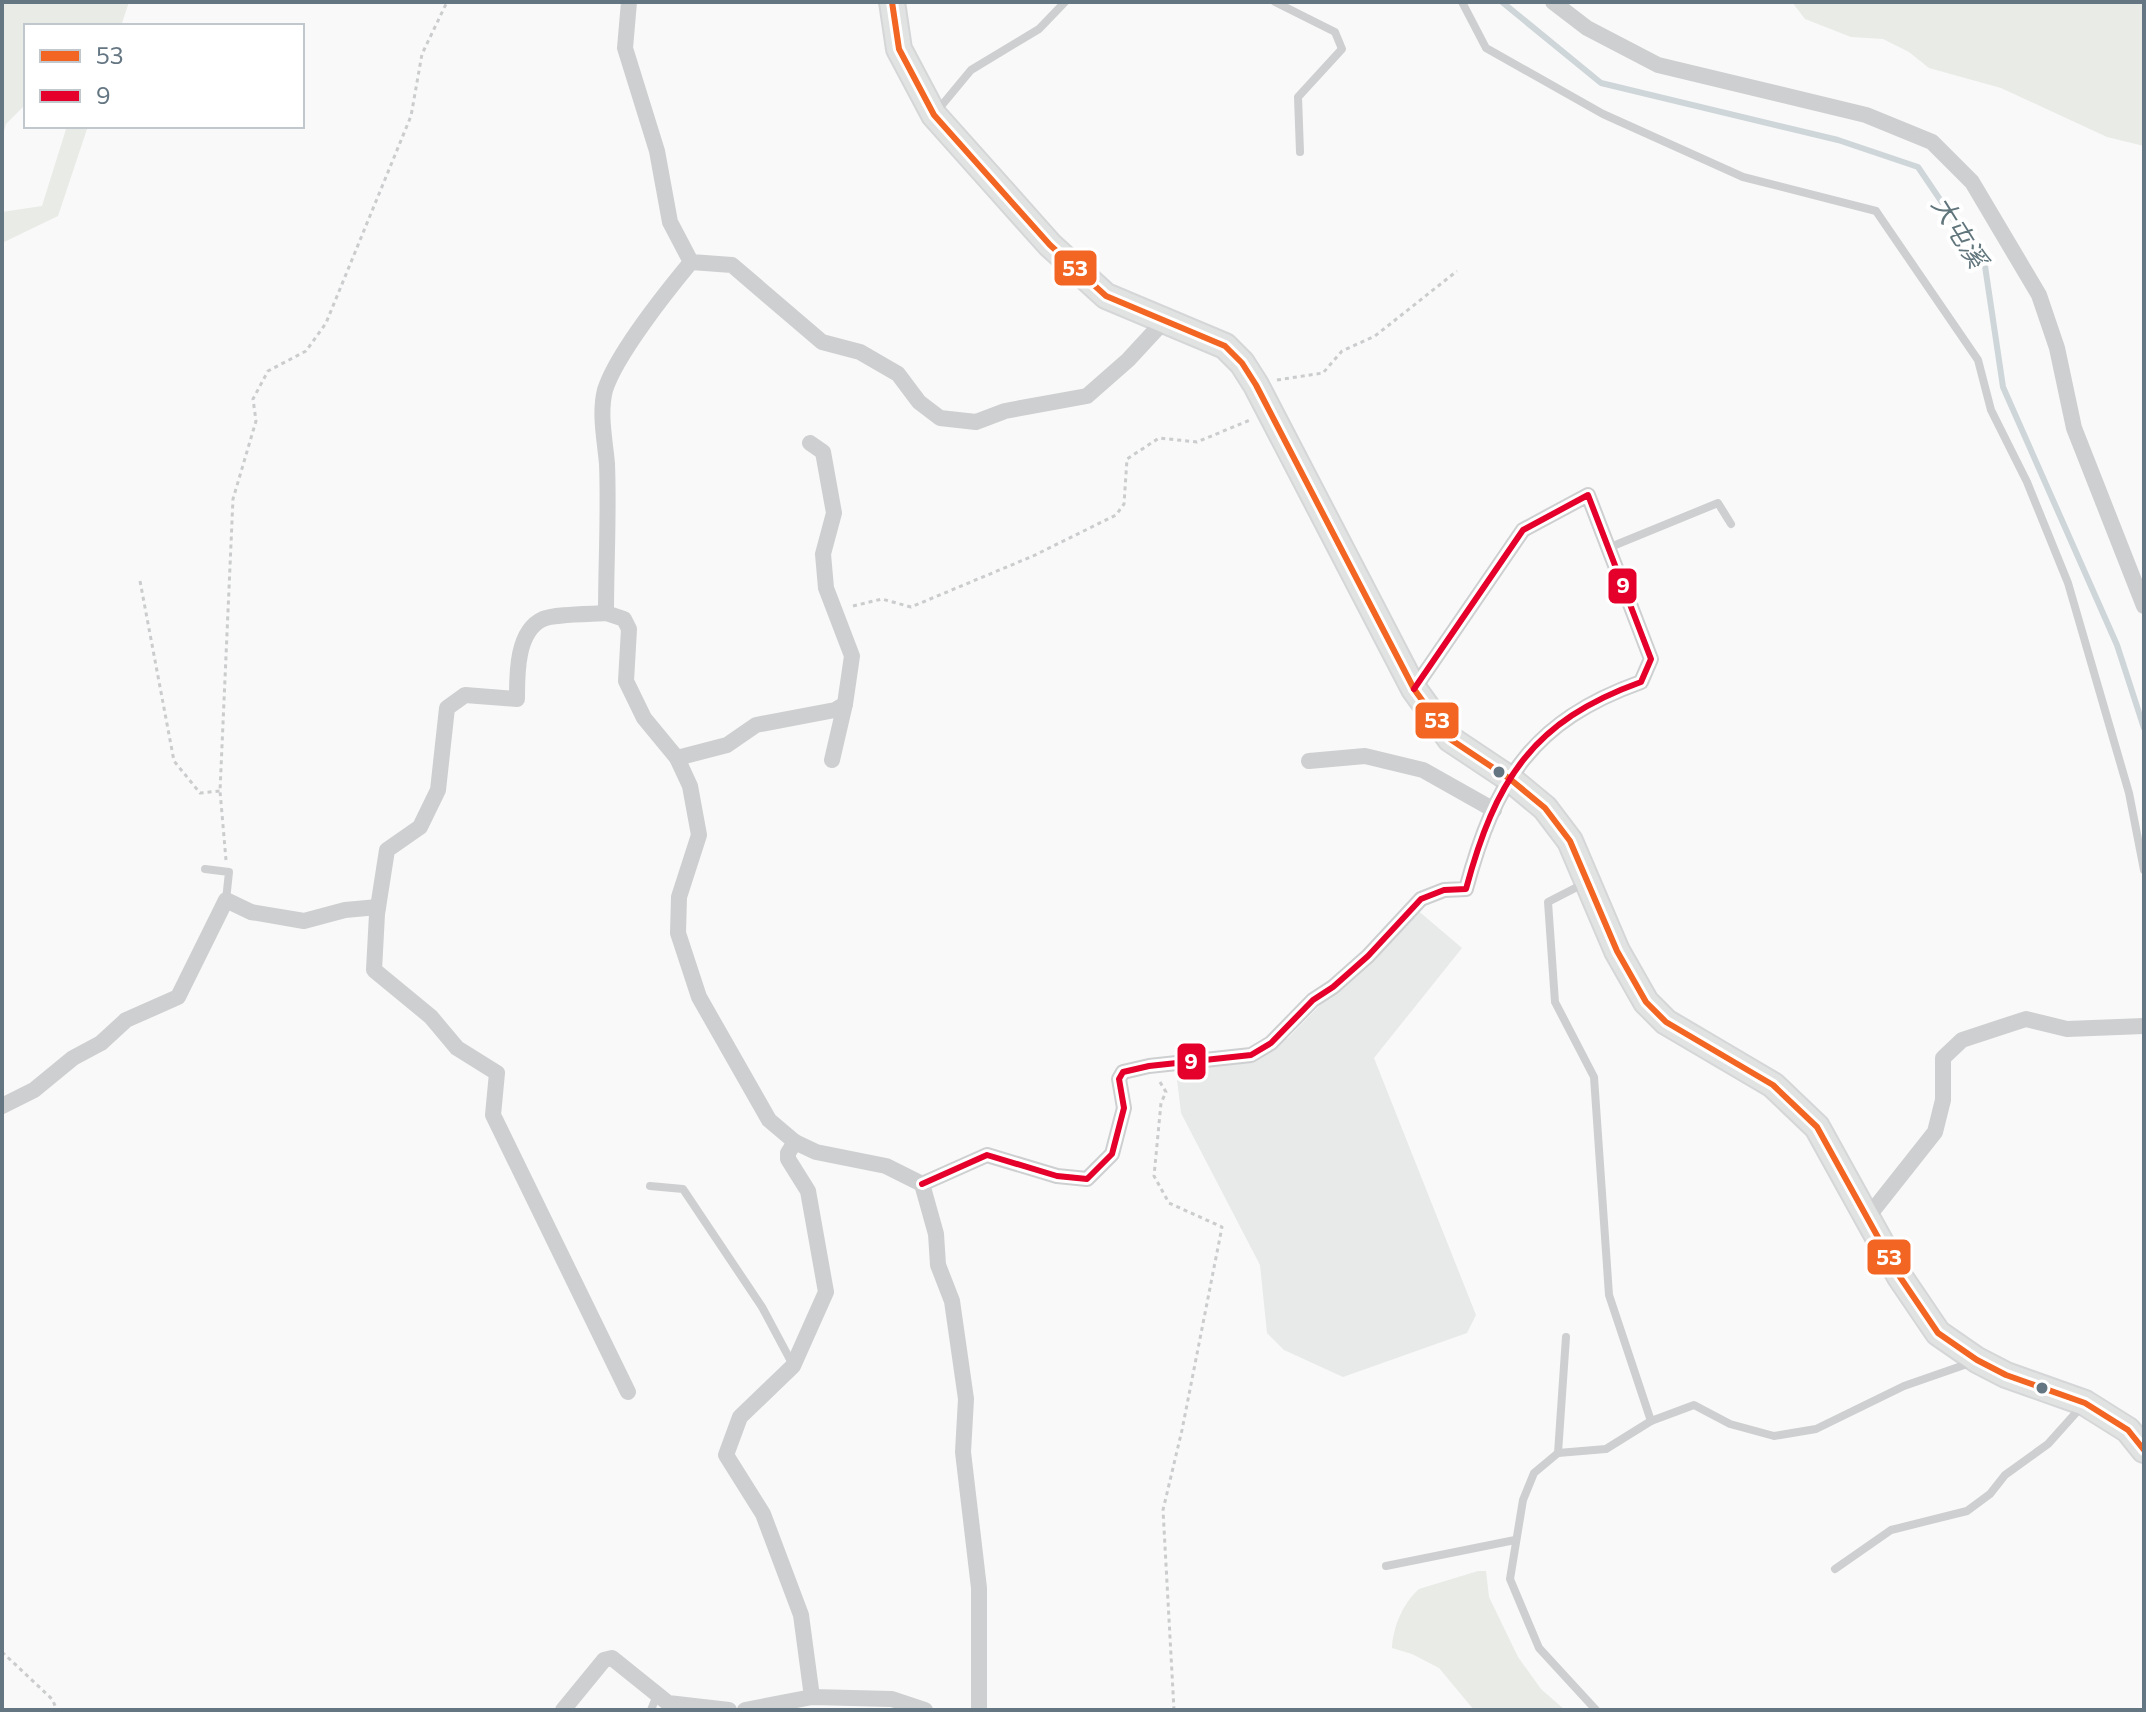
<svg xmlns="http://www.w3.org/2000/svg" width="2146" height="1712" viewBox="0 0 2146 1712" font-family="Commissioner,'Noto Sans TC',sans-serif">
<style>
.built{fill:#e8e9e9}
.green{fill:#e8ebe6}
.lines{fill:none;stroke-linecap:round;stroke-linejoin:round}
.stream{stroke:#ced6d9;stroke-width:6}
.secondary-casing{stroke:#d5d6d7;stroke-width:28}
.path{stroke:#cbcccd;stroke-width:3;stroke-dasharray:4 4;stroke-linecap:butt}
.lane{stroke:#cecfd0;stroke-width:8}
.street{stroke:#cecfd0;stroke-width:16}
.secondary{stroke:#e1e2e2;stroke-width:24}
.bus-1-casing{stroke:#fff;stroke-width:12}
.bus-2-casing{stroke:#fff;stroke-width:12}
.bus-1{stroke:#f26522;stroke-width:6}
.bus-2{stroke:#e4002b;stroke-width:6}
.bus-dot{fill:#657683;stroke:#fff;stroke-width:3}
.labels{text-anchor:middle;stroke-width:8;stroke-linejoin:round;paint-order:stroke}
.water-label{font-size:26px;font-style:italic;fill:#60757c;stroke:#fff}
.line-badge{stroke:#fff;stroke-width:3}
.badge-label{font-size:22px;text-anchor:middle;font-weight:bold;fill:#fff}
</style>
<rect width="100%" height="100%" fill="#f9f9f9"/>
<polygon class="built" points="1415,908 1462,948 1374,1058 1476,1315 1467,1333 1343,1377 1284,1350 1267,1333 1260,1265 1181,1113 1176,1071 1230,1049 1264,1048 1288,1038"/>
<g class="green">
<polygon points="2,2 129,2 121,26 26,26 26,104 6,124 2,138"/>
<polygon points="1792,2 2144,2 2144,146 2107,137 2001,88 1929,68 1909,52 1883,39 1851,37 1805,19"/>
<polygon points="67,126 88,126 58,216 2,243 2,212 42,206"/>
<path d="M1478,1571H1486L1489,1597L1518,1657L1541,1689L1565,1710H1474L1439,1668L1412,1654L1392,1648C1393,1627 1403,1603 1419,1589Z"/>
</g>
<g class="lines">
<polyline class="stream" points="1502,2 1601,83 1838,140 1918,167 1985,266 2003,387 2117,645 2144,728"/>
<g class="secondary-casing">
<polyline id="secondary" points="892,2 899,49 934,115 1050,245 1106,296 1225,346 1242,363 1256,385 1414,689 1450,739 1510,779 1545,808 1570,841 1617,951 1646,1002 1666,1022 1773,1085 1817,1127 1900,1277 1938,1333 1977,1360 2006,1375 2085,1403 2128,1430 2144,1450"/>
</g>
<g class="path">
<polyline points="1277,380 1323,373 1342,351 1375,336 1457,271"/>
<polyline points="140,581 174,761 200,793 220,791"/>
<polyline points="853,606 882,599 911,607 1033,556 1116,515 1124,504 1127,459 1159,438 1197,442 1250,420"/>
<polyline points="226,860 220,791 233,499 256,421 253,399 268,371 306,351 326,323 411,116 422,54 447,2"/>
<polyline points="1160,1082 1166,1092 1161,1103 1154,1176 1169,1203 1222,1227 1182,1430 1163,1510 1174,1710"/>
<polyline points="2,1652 52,1699 57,1710"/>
</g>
<g class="lane">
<polyline points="1275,2 1335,32 1342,49 1298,97 1300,152"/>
<polyline points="1462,2 1486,48 1603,114 1743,177 1876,211 1978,360 1991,410 2027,482 2068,583 2129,793 2144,870"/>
<polyline points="937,111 971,70 1039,29 1065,2"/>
<polyline points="1608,548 1718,503 1731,524"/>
<polyline points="205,869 229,872 226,900"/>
<polyline points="1583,884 1548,902 1555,1002 1594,1077 1609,1295 1651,1421"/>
<polyline points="650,1186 683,1189 762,1307 793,1365"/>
<polyline points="1558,1453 1566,1337"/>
<polyline points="1386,1566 1515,1540"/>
<polyline points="1835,1569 1891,1530 1967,1511 1990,1494 2005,1475 2048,1444 2082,1406"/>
<polyline points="651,1710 657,1695"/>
<polyline points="1596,1710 1539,1648 1510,1579 1523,1500 1534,1473 1558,1453 1606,1449 1651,1421 1694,1405 1730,1424 1774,1436 1816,1429 1904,1386 1970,1363"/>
</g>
<g class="street">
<polyline points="629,2 625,48 657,151 670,222 691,262 732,265 822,342 860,352 898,374 919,402 940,418 976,422 1005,411 1087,396 1128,360 1165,320"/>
<polyline points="1553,2 1587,28 1658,65 1866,115 1932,142 1972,182 2039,295 2057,348 2074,428 2144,606"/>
<path d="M691,262C667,291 616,355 605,390C599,414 605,440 607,464C609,513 606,563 606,613L624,619L629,629L626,681L644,718L677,758L690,786L699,835L679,897L678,933L699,997L769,1120L795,1142L816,1152L886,1166L922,1184L936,1234L938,1265L952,1301L966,1399L963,1452L979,1588V1710"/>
<path d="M606,613C592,614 553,614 543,619C516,631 517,676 517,699L465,695L447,708L438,790L420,827L387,850L377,914L374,970L431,1017L457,1048L497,1073L493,1115L628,1392"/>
<polyline points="677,758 727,745 756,725 835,710 845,704 852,656 826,588 823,554 834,513 823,452 810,443"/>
<polyline points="832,760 845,704"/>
<polyline points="1309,761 1365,756 1423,770 1494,810"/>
<polyline points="2,1106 34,1090 73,1058 101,1043 126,1020 178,997 226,900 251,912 304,921 345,910 378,907"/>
<polyline points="795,1142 788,1153 788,1159 808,1191 826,1292 793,1366 740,1417 726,1455 763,1514 801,1615 812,1697"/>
<path d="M922,1184L987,1155L1057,1176L1087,1179L1112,1154L1124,1108L1119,1079L1123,1072L1149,1066L1251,1055L1271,1043L1313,1000L1333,987L1368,956L1421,899L1444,890L1466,889C1495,781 1532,721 1641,682L1651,659L1588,495L1523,530L1414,689"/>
<polyline points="1867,1218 1935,1132 1943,1100 1943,1058 1962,1040 2026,1019 2067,1029 2144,1026"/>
<polyline points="563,1710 604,1660 612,1658 668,1703 729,1710"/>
<polyline points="745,1710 812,1697 892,1699 925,1710"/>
</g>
<use href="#secondary" class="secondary"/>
<g class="bus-1-casing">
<polyline id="bus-1" points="892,2 899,49 934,115 1050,245 1106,296 1225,346 1242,363 1256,385 1414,689 1450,739 1510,779 1545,808 1570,841 1617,951 1646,1002 1666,1022 1773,1085 1817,1127 1900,1277 1938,1333 1977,1360 2006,1375 2085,1403 2128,1430 2144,1450"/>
</g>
<g class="bus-2-casing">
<path id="bus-2" d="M922,1184L987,1155L1057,1176L1087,1179L1112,1154L1124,1108L1119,1079L1123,1072L1149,1066L1251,1055L1271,1043L1313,1000L1333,987L1368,956L1421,899L1444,890L1466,889C1495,781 1532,721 1641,682L1651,659L1588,495L1523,530L1414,689"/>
</g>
<use href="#bus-1" class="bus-1"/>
<use href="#bus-2" class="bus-2"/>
</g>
<g class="bus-dot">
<circle cx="1499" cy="772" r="7"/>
<circle cx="2042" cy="1388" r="7"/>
</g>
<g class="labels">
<g class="water-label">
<text transform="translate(1959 232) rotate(58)" y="9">大屯溪</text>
</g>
</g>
<g class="line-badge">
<rect x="1053" y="249" width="45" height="38" rx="8" fill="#f26522"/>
<rect x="1607" y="567" width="31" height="38" rx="8" fill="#e4002b"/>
<rect x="1414" y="701" width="46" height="39" rx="8" fill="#f26522"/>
<rect x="1176" y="1042" width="31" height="39" rx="8" fill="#e4002b"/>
<rect x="1866" y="1238" width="46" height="38" rx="8" fill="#f26522"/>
</g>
<g class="badge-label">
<text x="1075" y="276">53</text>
<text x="1623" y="593">9</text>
<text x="1437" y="728">53</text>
<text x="1191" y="1069">9</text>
<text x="1889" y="1265">53</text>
</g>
<rect width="2146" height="1712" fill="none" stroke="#657683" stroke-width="8"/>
<rect x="24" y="24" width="280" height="104" fill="#ffffff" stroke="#c1c8cd" stroke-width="2"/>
<rect x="40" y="50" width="40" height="12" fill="#f26522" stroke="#c1c8cd" stroke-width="2"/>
<text x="96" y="64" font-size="24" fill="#657683">53</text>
<rect x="40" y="90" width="40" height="12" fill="#e4002b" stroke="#c1c8cd" stroke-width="2"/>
<text x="96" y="104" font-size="24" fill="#657683">9</text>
</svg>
